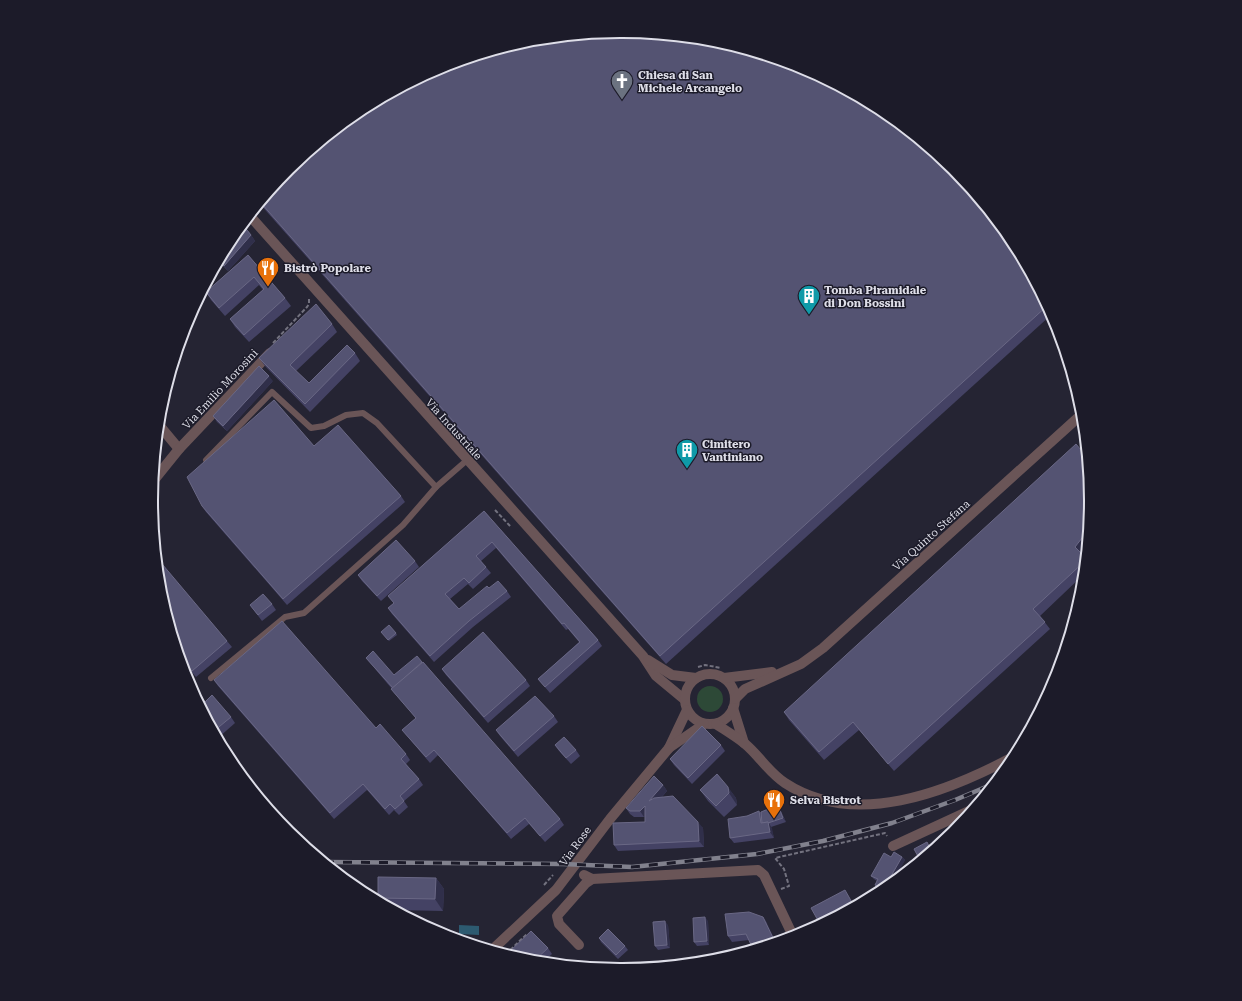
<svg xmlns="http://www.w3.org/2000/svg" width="1242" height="1001" viewBox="0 0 1242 1001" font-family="'Roboto Serif',serif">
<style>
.green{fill:#2d4937}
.water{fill:#2d5a70}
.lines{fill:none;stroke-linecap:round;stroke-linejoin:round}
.path{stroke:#73727f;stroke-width:2;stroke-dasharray:4 2;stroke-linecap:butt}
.lane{stroke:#6a5557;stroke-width:6}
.street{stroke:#6a5557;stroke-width:10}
.rail-casing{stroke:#81818d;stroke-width:4.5}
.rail{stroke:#1c1b29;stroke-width:3;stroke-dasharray:9;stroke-linecap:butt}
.wall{fill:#444264}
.shaded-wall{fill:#302f4a}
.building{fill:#545372;stroke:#6a6885}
.labels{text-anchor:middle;stroke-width:3;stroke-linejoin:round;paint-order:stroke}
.poi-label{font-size:11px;font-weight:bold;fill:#dedee8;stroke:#1c1b29;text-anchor:start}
.street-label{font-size:11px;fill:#dedee8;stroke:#1c1b29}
.rim{fill:none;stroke:#dedee8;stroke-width:2}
</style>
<rect width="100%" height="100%" fill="#252433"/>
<circle class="green" cx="710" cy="699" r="13"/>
<polygon class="water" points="459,925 479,926 479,935 459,934"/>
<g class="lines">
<g class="path">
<polyline points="273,343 307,307 309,304 309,298"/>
<polyline points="495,510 511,527"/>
<polyline points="698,667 705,665 721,668"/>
<polyline points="544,885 553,875"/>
<polyline points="781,889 789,886 784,869 775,858 885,833 887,836"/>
<polyline points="506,954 527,934"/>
</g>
<g class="lane">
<polyline points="206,460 272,392 311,428 324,426 346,415 363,413 377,423 436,487"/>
<polyline points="211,678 285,617 304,613 403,525 436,487 466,461"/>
</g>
<g class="street">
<polyline points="250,216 643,656 656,676 685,700"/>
<polyline points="159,425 179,449"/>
<polyline points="154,480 179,449 270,353"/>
<polyline points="648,660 672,675 696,678"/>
<circle cx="710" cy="699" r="25"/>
<polyline points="724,678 772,672"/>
<polyline points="735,699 745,689 801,664 823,648 1082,414"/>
<polyline points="733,708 744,743"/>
<path d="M716,724C725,730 735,736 744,743C759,755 768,772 785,783C855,829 947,792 1013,757"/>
<polyline points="669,748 687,710"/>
<polyline points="893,846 971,810"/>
<polyline points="584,875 592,879 758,870 764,875 793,936"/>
<polyline points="579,945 559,924 557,916 586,883 592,879"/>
<polyline points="492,950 556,890 610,819 669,748 704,724"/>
</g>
<g class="rail-casing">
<polyline id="rail" points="325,862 563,864 632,867 757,854 823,841 892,823 955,800 993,784"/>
</g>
<use href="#rail" class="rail"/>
</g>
<g class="wall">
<polygon points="289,168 1012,240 1051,315 666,664 260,204"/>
<polygon points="243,225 251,235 255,241 228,271 219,262 230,242"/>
<polygon points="248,255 285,298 291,306 249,342 235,327 230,319 263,290 259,285 225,316 211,300 206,292"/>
<polygon points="332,324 337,332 296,371 309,383 355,353 360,361 310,412 265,366 259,358"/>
<polygon points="273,381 227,431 217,422 213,416"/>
<polygon points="314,446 401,496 405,502 287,605 206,512 202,506"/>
<polygon points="1090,501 1086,548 1082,553 1085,557 1083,575 1040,616 1050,629 894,771 859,730 824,760 789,720 784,712"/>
<polygon points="484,511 598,640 602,646 550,693 538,679 579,642 568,629 566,630 496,548 481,561 491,573 473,589 468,584 450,599 459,609 489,588 507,591 511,597 473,627 434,662 392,614 388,608 394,603 388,596"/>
<polygon points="415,561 419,567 381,601 362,581 358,575"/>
<polygon points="160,592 227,641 232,647 196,677 185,664 183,666"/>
<polygon points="272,604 276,610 262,621 250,605"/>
<polygon points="396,633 397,635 389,641 383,634"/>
<polygon points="366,658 394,675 560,819 564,825 545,842 529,824 511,839 438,755 430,763 407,736 402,730 416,718 396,695 391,689 392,689"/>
<polygon points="442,669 526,680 530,686 488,723 446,675"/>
<polygon points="214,680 376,728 406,754 410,760 406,764 419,779 423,785 404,801 408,807 399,815 394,810 389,815 367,790 334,819 218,686"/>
<polygon points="198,701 205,702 231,717 235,723 218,738"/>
<polygon points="554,716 558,722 518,757 500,736 496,730"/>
<polygon points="555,745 576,750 580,756 571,764 559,751"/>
<polygon points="721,745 725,751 692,784 674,765 670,759"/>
<polygon points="717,774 736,798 737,805 724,817 708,801 700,790"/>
<polygon points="663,785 667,791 662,797 703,828 704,847 618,851 614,845 645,822 645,816 644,817 634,817 630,814 626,808"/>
<polygon points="778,805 780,809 786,822 771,827 774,838 734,843 730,838 747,816 761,812"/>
<polygon points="891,857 902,857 905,860 892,882 881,891 877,889 875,885 877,881 874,879 871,876"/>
<polygon points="436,878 444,889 443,911 395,910 380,902 378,898"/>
<polygon points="763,917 767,923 749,940 732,942 728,936"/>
<polygon points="708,921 709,945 697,946 694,942"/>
<polygon points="668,925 670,948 658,950 655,946"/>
<polygon points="599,938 625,946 628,950 618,959 601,942"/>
<polygon points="548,948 552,954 543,962 529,961"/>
</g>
<g class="shaded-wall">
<polygon points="251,235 255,241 228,271 224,266"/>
<polygon points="269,376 273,381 227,431 223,426"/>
<polygon points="1082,538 1086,544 1086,548 1081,555 1075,547"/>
<polygon points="663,785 667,791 653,807 649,801"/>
<polygon points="728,787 736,798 737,805 729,793"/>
<polygon points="778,805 780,809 786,822 783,818"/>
<polygon points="645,806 649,811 644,817 640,811"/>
<polygon points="698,822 703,828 704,847 699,841"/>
<polygon points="768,822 772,828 774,838 770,832"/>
<polygon points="902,857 905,860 892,882 883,890"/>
<polygon points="436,878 444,889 443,911 435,899"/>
<polygon points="705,917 708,921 709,945 707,941"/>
<polygon points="763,917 767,923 776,942 775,942"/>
<polygon points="665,921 668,925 670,948 667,945"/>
</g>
<g class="building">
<polygon points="621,31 713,40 801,67 882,110 953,169 1012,240 1047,306 660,656 261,203 289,168 360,110 442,67 530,40"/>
<polygon points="243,225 251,235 224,266 219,261 230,242"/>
<polygon points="248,255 285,298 244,335 230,319 264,289 254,277 219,308 206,292"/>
<polygon points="316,304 332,324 290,365 309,383 347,345 355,353 305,404 259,358"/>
<polygon points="259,366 269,376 223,426 213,416"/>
<polygon points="274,400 314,446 338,425 401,496 283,599 202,506 187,477"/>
<polygon points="1076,444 1086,456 1090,501 1087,534 1082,538 1075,547 1085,557 1085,561 1033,609 1045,622 888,764 853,722 819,752 784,712"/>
<polygon points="484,511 598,640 545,687 538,679 580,642 564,623 562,624 492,542 476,556 486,567 469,583 464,578 445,594 459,609 487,586 489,588 498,581 507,591 469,621 430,656 388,608 394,603 388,596"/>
<polygon points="396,540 415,561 377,596 358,575"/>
<polygon points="157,558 227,641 192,671 181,658 160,592"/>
<polygon points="263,594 272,604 258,615 250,605"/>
<polygon points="282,621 376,728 380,724 406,754 401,759 419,779 400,796 404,801 395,809 390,804 385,809 363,784 330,813 214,680"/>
<polygon points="389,625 396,633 388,640 381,632"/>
<polygon points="483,632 526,680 484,717 442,669"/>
<polygon points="373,651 394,675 417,656 422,662 393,688 366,658"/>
<polygon points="423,662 560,819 540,836 525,818 507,833 434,750 426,757 402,730 416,718 391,689"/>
<polygon points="212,695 231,717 214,731 198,701 202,698 205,702"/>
<polygon points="535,696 554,716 514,751 496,730"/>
<polygon points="702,726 721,745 688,778 670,759"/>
<polygon points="564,737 576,750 566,758 555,745"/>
<polygon points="717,774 728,787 729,793 716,806 700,790"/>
<polygon points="654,776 663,785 649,801 654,798 673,796 698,822 699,841 614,845 613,823 645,822 645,806 640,811 630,811 626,808"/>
<polygon points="778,805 783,818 768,823 768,822 762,823 761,812"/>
<polygon points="759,811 761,823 768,822 770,832 730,838 728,819 747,816"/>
<polygon points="954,831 953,833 942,842 940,839"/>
<polygon points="927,842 931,850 920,860 914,849"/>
<polygon points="894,852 902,857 883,890 875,885 878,879 871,876 884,853 891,857"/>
<polygon points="903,874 894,881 893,879"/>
<polygon points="378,877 436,878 435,899 378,898"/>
<polygon points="364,888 372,896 371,897 361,891"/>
<polygon points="845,890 854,906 820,924 811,908"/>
<polygon points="749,912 763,917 775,942 753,949 746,934 728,936 725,914"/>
<polygon points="705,917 707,941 694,942 693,918"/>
<polygon points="665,921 667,945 655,946 653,922"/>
<polygon points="608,929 625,946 616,955 599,938"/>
<polygon points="531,931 548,948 534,961 529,961 507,954"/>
<polygon points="574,961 579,966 569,965"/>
</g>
<defs>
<g id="church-pin" transform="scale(1.15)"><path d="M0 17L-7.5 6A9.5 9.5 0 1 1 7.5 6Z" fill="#6b7280" stroke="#1c1b29"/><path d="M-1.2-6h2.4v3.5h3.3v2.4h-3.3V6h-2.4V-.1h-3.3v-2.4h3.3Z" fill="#fff"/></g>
<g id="restaurant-pin" transform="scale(1.15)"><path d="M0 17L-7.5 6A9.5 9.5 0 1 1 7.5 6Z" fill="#e8710a" stroke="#1c1b29"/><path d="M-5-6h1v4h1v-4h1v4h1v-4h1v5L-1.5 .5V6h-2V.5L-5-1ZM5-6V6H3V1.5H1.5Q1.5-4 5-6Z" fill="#fff"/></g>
<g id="building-pin" transform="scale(1.15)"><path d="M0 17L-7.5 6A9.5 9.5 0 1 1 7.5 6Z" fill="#0f9aa8" stroke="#1c1b29"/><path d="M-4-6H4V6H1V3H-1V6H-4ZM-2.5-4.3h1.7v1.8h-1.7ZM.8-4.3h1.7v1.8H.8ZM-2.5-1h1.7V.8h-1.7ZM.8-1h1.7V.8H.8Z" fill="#fff"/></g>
</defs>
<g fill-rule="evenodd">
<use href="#church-pin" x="622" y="81"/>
<use href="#restaurant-pin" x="268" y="268"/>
<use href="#building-pin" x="809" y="296"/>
<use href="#building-pin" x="687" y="450"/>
<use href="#restaurant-pin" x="774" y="800"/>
</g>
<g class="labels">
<g class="poi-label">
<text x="638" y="79">Chiesa di San<tspan x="638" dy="13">Michele Arcangelo</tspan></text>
<text x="284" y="272">Bistrò Popolare</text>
<text x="824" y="294">Tomba Piramidale<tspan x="824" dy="13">di Don Bossini</tspan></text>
<text x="702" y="448">Cimitero<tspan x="702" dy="13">Vantiniano</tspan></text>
<text x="790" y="804">Selva Bistrot</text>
</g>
<g class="street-label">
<text transform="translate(220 389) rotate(-47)" y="4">Via Emilio Morosini</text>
<text transform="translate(454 429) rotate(48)" y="4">Via Industriale</text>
<text transform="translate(931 535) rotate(-42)" y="4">Via Quinto Stefana</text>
<text transform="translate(575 846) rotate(-54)" y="4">Via Rose</text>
</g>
</g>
<path d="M0 0H1242V1001H0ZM620 38H622A462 462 0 0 1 1084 500V501A462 462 0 0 1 622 963H620A462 462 0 0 1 158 501V500A462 462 0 0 1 620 38Z" fill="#1c1b29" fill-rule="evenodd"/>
<path class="rim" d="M620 38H622A462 462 0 0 1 1084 500V501A462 462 0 0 1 622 963H620A462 462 0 0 1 158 501V500A462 462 0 0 1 620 38Z"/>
</svg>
